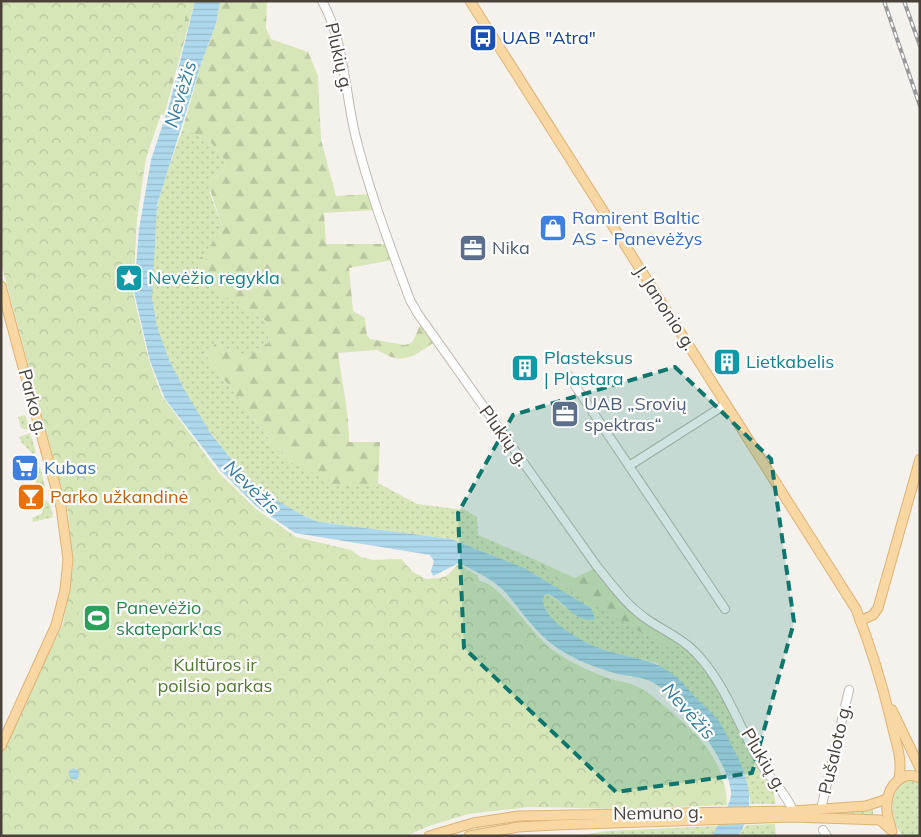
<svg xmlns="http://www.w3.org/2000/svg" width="921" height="837" viewBox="0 0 921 837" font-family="Mulish,sans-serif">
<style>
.grass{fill:url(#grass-dots)}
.forest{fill:url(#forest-firs)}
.park{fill:url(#park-crowns)}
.garden{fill:#d6e6b9}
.water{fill:url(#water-rules)}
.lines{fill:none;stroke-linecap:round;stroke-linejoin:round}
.minor-casing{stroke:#c0b9af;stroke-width:10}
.major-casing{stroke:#ddb373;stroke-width:11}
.minor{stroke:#fff;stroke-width:8}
.major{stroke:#f8d7a3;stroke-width:9}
.rail-casing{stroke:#9a9a9a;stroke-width:4}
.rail{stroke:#fff;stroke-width:2;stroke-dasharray:5.5;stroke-linecap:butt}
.marked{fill:#0f766e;fill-opacity:0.2;stroke:#0f766e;stroke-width:4;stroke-dasharray:10 6;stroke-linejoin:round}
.labels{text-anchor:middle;stroke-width:4.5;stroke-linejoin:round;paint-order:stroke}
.transit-label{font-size:18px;fill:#164399;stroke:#fff;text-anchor:start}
.street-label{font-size:18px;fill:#4a423a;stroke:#fff}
.shop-label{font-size:18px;fill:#366cbe;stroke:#fff;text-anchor:start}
.service-label{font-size:18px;fill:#4e5e75;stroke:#fff;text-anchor:start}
.culture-label{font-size:18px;fill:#0d838f;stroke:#fff;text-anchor:start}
.food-label{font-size:18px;fill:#c56008;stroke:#fff;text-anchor:start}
.leisure-label{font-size:18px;fill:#27864d;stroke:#fff;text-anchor:start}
.park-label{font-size:18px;fill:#537930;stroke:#fff}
.water-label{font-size:19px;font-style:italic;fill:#357da0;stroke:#fff}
</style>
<defs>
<pattern id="grass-dots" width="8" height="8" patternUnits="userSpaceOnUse" patternTransform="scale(1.25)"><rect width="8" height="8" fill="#d6e6b9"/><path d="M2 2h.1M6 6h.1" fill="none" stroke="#b9c6a0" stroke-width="1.8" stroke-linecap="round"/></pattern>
<pattern id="forest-firs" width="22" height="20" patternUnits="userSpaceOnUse" patternTransform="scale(1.25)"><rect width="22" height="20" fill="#d6e6b9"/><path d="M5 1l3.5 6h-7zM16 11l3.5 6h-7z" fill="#b9c6a0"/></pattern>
<pattern id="park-crowns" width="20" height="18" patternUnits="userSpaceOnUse" patternTransform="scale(1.25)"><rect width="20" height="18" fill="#d6e6b9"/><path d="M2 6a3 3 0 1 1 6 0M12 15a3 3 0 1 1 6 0" fill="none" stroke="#b9c6a0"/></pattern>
<pattern id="water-rules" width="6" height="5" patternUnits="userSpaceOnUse" patternTransform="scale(1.25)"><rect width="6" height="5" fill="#aed9ed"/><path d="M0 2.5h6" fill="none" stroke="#97bbcc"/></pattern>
</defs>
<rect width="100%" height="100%" fill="#f5f2ed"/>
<g class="grass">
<path d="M183,128L210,141L226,162L224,170L211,180L210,193L223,230L220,293L266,321L269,342L243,359L217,342L205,354L272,443L291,462L369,486L378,483L417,504L465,510L477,517L478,535L531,558L576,595L678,640L693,653L720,690L772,785L776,804H750V797L657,663C638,658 619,655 600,649C583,643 534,616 545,594H549L566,608L595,619L591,608L524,568L451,539L319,522C300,514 278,505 263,492C216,452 155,360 152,298C151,276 153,224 158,203C164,178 174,153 183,128Z"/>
<polygon points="25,415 29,426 27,430 21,428 18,417"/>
<polygon points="30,433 36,452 33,454 21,442 19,437"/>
<polygon points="40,467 45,486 39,494 34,475 37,468"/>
<polygon points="43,498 50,504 53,517 33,522 32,518 43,513 40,499"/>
<path d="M909,779L920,782V836H903C889,819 887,789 909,779Z"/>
<polygon points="873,808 873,815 818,814 818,812"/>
<polygon points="597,819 533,822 461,831 530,820"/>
<polygon points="775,824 776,836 738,836 746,825"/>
<polygon points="717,826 712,836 612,836 606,831"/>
</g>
<g class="forest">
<polygon points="189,1 195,1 164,116 161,114"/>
<path d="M220,1H267L266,28L271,39L308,52L318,76L321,140L336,196L371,194L376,210L324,213L326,244H387L393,260L349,268L353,311L365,318L367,335L370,339L404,345L409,344L413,341L421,323L435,342L413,356L400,359L391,357L377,350L338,353C342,383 349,412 349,442H380L378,483L369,486H338L291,462L272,443L205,354L217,342L243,359L269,342L266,321L220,293L195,264L223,230L209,186L211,180L224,170L226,162L210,141L183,128L201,64L216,24Z"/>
<polygon points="531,558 575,578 595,568 626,604 678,640 669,648 576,595"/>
<polygon points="606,831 612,836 577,836"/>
</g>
<path class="park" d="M1,1H189L161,114L146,158L137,219L133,293L149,361L162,396L219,473L256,509L296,537L351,550L361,557L373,560L401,559L413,572L426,579L440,578L448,575L458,564L477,575L480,581C499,583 531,633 550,648C567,661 590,672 611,679C620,682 632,683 640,688C651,694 661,703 670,711C701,736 726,764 727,805L624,809L529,807L468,814L429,826L406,836H1V754L63,624L73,566L68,512L1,263Z"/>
<polygon class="garden" points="88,590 162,622 160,628 115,609 114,612 119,614 108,640 73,626"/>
<g class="water">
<path d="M195,1H220L216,24L201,64L157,205L152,298L157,327L169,360L184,389L211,434L240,470L264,493L304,516L319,522L451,539L524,568L591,608L595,619C578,625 562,600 549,594H545C534,616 581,641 598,648C622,657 648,657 670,672C679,678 687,688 694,696C702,704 711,712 718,720C723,727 727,736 731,744C747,773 759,806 738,836H712C717,826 731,804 731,794C731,763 679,696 652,682C642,677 629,676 618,674C597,668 574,660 556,647C535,632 523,613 507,594C495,580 475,571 459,563L433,576L431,571L434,561L430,555L295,533L257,507L221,471L165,399L150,361L134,292L139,229L151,160L170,102Z"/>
<circle cx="74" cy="774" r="5.5"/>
</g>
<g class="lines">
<g class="minor-casing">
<g id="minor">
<path d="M322,1C344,40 345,91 355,134C369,191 390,246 410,300L418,314L596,565C612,585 627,606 648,620C664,631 682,638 695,652C727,685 739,729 763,767C772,781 787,794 793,811"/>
<polyline points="568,375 725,609"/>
<polyline points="629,466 726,404"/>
<polyline points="821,809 849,690"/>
<polyline points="823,830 827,836"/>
</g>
</g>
<g class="major-casing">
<g id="major">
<path d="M470,1L856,609C870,645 882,683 891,721C895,741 903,757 899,778"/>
<polyline points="1,286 61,507 68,559 65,590 56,625 1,746"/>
<polyline points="860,621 873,615 878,608 920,459"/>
<polyline points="892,710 920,768"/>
<path d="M891,827C888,819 886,811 887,803C888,786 903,769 920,778"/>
<polyline points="429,836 473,823 519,816 793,811 866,806 887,799"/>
<polyline points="469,836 518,827 555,825 793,817 880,820 892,831"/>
</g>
</g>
<use href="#minor" class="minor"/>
<use href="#major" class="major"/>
<g class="rail-casing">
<g id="rail">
<polyline points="884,1 920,106"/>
<polyline points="904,1 920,46"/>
<polyline points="920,1 920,2"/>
</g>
</g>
<use href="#rail" class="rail"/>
</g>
<path class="marked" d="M675,367L771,459L794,622L752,773L616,792L464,648L458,513L513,415Z"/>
<defs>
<g id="bus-square" transform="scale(1.4375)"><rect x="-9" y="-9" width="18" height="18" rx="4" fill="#1a4fb4" stroke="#fff"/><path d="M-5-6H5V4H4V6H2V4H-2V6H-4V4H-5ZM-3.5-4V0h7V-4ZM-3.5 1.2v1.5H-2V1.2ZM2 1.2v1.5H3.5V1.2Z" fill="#fff"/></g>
<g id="shop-square" transform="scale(1.4375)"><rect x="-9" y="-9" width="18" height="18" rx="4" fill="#3f7fe0" stroke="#fff"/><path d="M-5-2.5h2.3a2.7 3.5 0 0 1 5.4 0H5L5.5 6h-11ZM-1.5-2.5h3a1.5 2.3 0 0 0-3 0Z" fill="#fff"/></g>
<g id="office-square" transform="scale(1.4375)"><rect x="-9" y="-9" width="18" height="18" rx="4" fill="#5c6f8a" stroke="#fff"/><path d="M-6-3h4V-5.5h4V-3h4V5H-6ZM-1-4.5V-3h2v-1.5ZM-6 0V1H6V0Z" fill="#fff"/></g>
<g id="sight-square" transform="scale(1.4375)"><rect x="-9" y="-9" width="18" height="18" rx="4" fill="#0f9aa8" stroke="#fff"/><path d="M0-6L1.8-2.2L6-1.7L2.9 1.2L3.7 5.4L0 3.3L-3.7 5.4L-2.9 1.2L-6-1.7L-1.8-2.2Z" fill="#fff"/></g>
<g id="building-square" transform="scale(1.4375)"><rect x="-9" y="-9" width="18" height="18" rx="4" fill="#0f9aa8" stroke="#fff"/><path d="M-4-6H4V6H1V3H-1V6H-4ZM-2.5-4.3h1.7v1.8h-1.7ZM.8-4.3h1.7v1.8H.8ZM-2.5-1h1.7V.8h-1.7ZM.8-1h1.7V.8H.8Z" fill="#fff"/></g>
<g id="supermarket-square" transform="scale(1.4375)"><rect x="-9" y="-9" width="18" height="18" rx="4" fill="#3f7fe0" stroke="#fff"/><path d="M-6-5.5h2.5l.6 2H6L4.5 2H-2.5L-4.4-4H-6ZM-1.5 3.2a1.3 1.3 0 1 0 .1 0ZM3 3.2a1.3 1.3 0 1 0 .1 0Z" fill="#fff"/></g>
<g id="bar-square" transform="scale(1.4375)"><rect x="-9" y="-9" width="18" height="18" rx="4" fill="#e8710a" stroke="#fff"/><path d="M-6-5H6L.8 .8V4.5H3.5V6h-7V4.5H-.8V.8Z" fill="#fff"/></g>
<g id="stadium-square" transform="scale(1.4375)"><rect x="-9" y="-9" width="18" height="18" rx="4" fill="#2e9e5b" stroke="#fff"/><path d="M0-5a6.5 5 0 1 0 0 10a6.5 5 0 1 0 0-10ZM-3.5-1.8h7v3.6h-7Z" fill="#fff"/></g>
</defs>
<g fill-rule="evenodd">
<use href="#bus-square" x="483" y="38"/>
<use href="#shop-square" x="553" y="228"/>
<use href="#office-square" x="473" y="248"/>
<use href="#sight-square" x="129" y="278"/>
<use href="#building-square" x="727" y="362"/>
<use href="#building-square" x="525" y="368"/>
<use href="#office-square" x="565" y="414"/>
<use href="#supermarket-square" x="25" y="468"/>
<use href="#bar-square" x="31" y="497"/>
<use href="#stadium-square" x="97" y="618"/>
</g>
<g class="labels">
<g class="transit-label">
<text x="502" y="44">UAB "Atra"</text>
</g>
<g class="street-label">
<text transform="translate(339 57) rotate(77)" y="6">Plukių g.</text>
<text transform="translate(665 308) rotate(57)" y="6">J. Janonio g.</text>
<text transform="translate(33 402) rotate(75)" y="6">Parko g.</text>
<text transform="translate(504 436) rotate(54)" y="6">Plukių g.</text>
<text transform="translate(835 749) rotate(-77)" y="6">Pušaloto g.</text>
<text transform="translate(764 760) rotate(59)" y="6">Plukių g.</text>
<text transform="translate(658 813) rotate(-1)" y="6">Nemuno g.</text>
</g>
<g class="shop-label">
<text x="572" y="224">Ramirent Baltic<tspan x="572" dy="21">AS - Panevėžys</tspan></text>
<text x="44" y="474">Kubas</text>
</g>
<g class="service-label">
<text x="492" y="254">Nika</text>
<text x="584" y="410">UAB „Srovių<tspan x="584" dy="21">spektras“</tspan></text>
</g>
<g class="culture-label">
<text x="148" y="284">Nevėžio regykla</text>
<text x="544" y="364">Plasteksus<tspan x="544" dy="21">| Plastara</tspan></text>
<text x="746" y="368">Lietkabelis</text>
</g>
<g class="food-label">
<text x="50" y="503">Parko užkandinė</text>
</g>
<g class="leisure-label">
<text x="116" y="614">Panevėžio<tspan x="116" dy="21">skatepark'as</tspan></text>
</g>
<g class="park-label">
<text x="215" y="671">Kultūros ir<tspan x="215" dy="21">poilsio parkas</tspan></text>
</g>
<g class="water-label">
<text transform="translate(180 94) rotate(-73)" y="7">Nevėžis</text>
<text transform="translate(252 487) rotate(44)" y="7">Nevėžis</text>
<text transform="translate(689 711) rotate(48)" y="7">Nevėžis</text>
</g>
</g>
<rect width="921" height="837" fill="none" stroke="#4a423a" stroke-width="5"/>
</svg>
